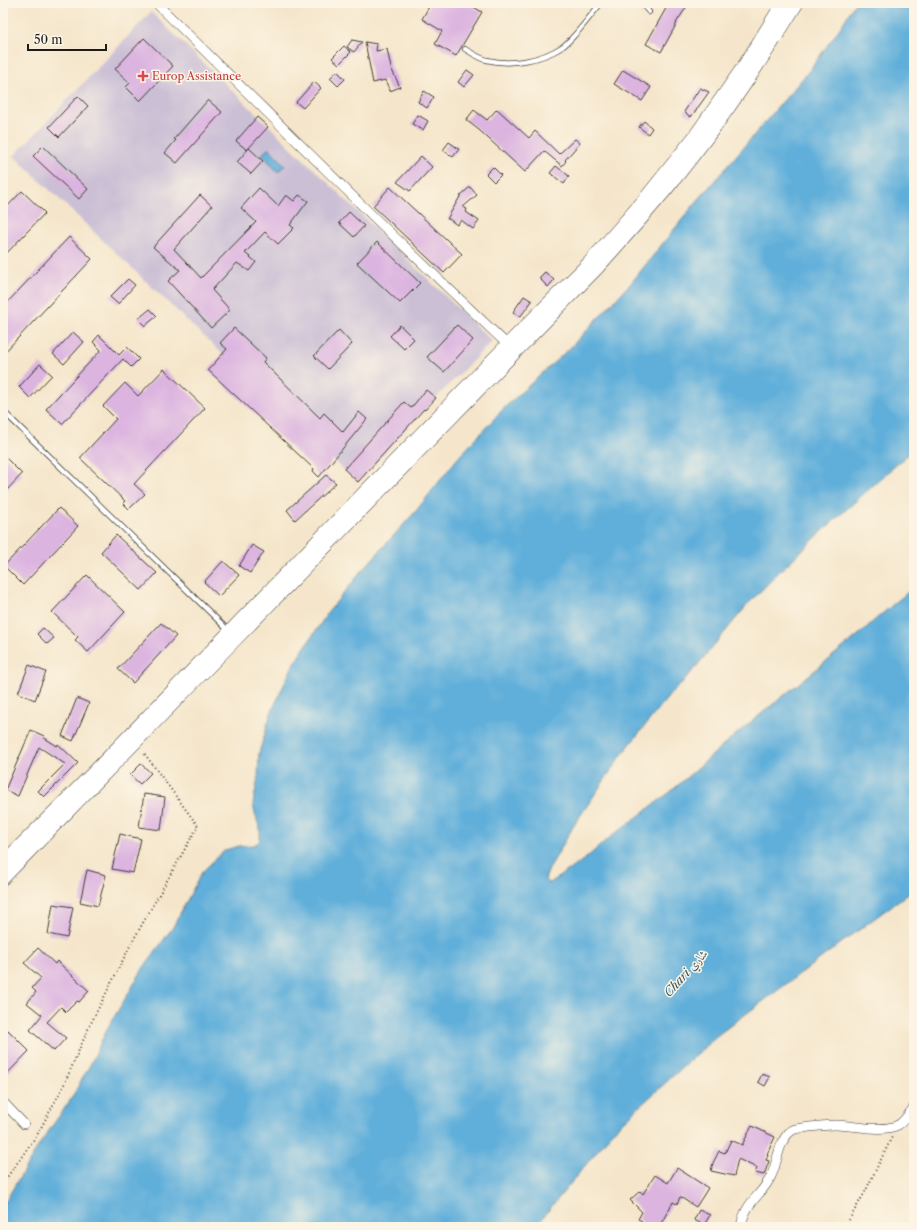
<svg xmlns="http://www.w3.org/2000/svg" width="917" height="1230" viewBox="0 0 917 1230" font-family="'Libre Caslon Text',Amiri,serif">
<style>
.industrial{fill:#cbbfd5}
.water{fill:#60afda;stroke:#3e667b}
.building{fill:#dbb4e0}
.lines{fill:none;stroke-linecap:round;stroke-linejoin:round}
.service-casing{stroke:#3d3a36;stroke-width:6}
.minor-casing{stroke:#3d3a36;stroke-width:10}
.secondary-casing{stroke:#3d3a36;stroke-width:14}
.path{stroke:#3d3a36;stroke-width:2;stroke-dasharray:1 3;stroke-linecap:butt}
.service{stroke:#fff;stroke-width:4.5}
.minor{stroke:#fff;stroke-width:9}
.secondary{stroke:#fff;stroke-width:13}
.health-dot{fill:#e0444e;stroke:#fcf5e5;stroke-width:1.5}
.labels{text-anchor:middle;stroke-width:3;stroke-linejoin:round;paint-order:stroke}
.health-label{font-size:11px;fill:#be3a42;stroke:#fcf5e5;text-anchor:start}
.water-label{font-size:12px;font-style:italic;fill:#375768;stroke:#fcf5e5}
</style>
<rect width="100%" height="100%" fill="#fcf5e5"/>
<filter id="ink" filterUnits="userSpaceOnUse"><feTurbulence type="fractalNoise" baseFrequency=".025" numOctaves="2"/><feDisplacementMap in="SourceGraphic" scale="8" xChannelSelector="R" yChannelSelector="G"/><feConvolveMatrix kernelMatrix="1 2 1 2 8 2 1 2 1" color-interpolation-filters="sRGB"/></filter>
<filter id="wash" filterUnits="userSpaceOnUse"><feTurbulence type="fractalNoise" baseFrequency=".012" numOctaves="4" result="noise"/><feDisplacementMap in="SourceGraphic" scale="16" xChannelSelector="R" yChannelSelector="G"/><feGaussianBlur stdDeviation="0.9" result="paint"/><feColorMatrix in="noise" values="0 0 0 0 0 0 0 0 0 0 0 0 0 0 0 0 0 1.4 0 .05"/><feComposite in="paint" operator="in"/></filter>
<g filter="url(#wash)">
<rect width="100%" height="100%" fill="#f5e6cb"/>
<polygon class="industrial" points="151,12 492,341 355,480 14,156"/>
<g class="water">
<polygon points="855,3 914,3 914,449 829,525 780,571 749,603 685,680 673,691 623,753 595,794 574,825 549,869 545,879 547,882 550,883 586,858 608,839 669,793 740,731 856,637 877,618 914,587 914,889 719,1034 615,1129 535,1227 3,1227 3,1205 41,1142 71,1099 91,1063 107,1029 144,967 173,927 202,872 225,850 239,846 254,845 260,841 260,829 255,814 253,804 258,777 259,753 271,713 293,665 329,611 366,566 416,511 457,459 504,408 570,348 631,283 693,206 809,71 842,25"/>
<polygon points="269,148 285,165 278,172 262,154"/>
</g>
<g id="blocks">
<g class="building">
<polygon points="431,3 467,3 482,12 456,56 435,44 442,31 422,19"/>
<polygon points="669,3 689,3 676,23 677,23 661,52 646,44"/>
<polygon points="144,38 173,66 140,101 126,87 130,83 115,69"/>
<polygon points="352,40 362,42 354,52 347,47"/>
<polygon points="365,42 377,44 376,51 387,49 391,68 400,87 390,91 385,80 373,83"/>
<polygon points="344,46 351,52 339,64 332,58"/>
<polygon points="467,70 474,75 464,87 458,82"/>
<polygon points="623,70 651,87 642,101 614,84"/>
<polygon points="337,71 345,79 338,86 330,78"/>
<polygon points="314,82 321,88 303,108 296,102"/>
<polygon points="700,88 709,92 691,117 684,112"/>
<polygon points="424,91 434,97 427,108 418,102"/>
<polygon points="78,96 88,106 59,137 49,127"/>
<polygon points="208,100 222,112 177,163 165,153 176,140 174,139"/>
<polygon points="497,109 529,138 535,131 559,154 575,139 580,143 565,160 566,161 562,166 544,151 525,172 479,130 466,120 474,110 487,120"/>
<polygon points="418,115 428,121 423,130 412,124"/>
<polygon points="257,117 268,127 247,150 236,141"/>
<polygon points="644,121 652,128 648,134 639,127"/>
<polygon points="449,142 459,149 453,157 443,150"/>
<polygon points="43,146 88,189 79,199 33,156"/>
<polygon points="249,148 263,161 251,174 237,162"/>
<polygon points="421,156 432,167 410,191 397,182"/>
<polygon points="556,166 569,176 564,184 550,173"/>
<polygon points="493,167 501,175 494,182 486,174"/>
<polygon points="390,187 462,254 444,273 373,206"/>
<polygon points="470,187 477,195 463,207 467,209 466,212 479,221 473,229 461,220 457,225 449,219 447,219 461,195"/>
<polygon points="259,188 278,206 286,195 294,201 299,195 308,201 290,225 294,228 278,244 265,232 245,253 256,262 249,271 237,263 212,290 230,310 211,328 168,281 180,270 153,247 200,195 212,206 174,249 201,278 256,222 241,208"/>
<polygon points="22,191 45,213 3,257 3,211"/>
<polygon points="349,212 364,226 354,237 339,223"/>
<polygon points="69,237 92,259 3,354 3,307"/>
<polygon points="377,242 420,283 400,303 357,263"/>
<polygon points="545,272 554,280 548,287 539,278"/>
<polygon points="128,279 135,285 118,304 110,297"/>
<polygon points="524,296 532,301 520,317 513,312"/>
<polygon points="150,309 157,316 145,326 138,319"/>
<polygon points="400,325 414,339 404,349 390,336"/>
<polygon points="457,325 473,340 444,372 427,357"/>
<polygon points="234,328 266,358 263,362 320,418 324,413 343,432 359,412 367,419 319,477 313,471 314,469 208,370 227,349 220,343"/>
<polygon points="339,330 352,344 328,369 314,356"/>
<polygon points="73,332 84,342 64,364 53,354"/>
<polygon points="99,335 119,355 127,347 139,359 131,367 123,359 62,424 46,409 101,350 93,342"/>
<polygon points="40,364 52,375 30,398 19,387"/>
<polygon points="164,369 205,408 134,484 145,494 129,509 123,503 125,501 80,458 116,419 103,406 125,383 138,396"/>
<polygon points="426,390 436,398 425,410 424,409 358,482 344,469 404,402 411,408"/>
<polygon points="3,455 22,474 3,494"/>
<polygon points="326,475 336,483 295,520 287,510"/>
<polygon points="59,508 78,526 23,585 4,566"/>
<polygon points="116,535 157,573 141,590 101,552"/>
<polygon points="252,545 264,552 250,573 239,566"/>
<polygon points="223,561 239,575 219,596 204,582"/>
<polygon points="87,575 125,612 88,652 75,640 78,637 52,612"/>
<polygon points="161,623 176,636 133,683 118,669"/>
<polygon points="43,628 54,638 47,644 37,634"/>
<polygon points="29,665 46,672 35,700 18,693"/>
<polygon points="77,698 89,703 73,741 62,736"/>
<polygon points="31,730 44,736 43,737 57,746 58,744 78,763 44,797 38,791 65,764 39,747 18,796 5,790"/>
<polygon points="141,764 151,773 140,784 130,775"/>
<polygon points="144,794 165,797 161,830 139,827"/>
<polygon points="120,834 141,839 133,873 112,869"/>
<polygon points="87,870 106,875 98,906 80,902"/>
<polygon points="53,904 73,907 67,938 48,934"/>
<polygon points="38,948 55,964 57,961 89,991 79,1002 77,1001 66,1012 61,1007 47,1022 66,1038 54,1051 30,1030 42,1015 27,1003 36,992 32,988 41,978 24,963"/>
<polygon points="8,1030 29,1051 3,1078 3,1036"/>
<polygon points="762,1074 770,1077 765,1086 758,1082"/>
<polygon points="752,1126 775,1137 767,1154 768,1155 766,1160 769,1161 764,1175 755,1173 757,1168 738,1159 734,1176 711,1171 713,1163 719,1151 725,1153 731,1140 742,1145"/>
<polygon points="677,1168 708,1188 696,1207 680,1197 677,1204 673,1202 659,1227 639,1227 642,1221 638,1219 642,1212 630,1200 640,1191 643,1194 655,1175 668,1183"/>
<polygon points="699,1210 710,1215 704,1225 694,1220"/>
</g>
</g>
</g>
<g filter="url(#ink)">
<use href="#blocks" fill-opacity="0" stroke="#3d3a36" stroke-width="1"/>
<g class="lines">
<g class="service-casing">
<g id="service">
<polyline points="641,3 649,12"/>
<path d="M465,49C472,53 479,58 487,60C511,66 542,60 562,47C574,39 591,15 601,3"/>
<polyline points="3,411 228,630"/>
</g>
</g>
<g class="minor-casing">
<g id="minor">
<polyline points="156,3 379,222 512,349"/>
<polyline points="3,1102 24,1124"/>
<path d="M741,1227C745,1200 763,1196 772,1174C778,1161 779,1135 795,1129C809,1127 822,1125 836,1125C853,1125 882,1133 898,1125C904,1122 910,1112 914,1107"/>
</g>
</g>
<g class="secondary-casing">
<g id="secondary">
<polyline points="3,863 93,773 507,345 589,263 644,200 695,136 744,66 783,3"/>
<path d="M3,878L598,267C622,240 646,214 668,187C716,129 758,67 797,3"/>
</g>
</g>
<g class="path">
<polyline points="3,1183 37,1135 63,1087 89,1027 131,944 198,826 144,753"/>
<polyline points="845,1227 865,1192 892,1137"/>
</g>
<use href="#service" class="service"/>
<use href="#minor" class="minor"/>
<use href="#secondary" class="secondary"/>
</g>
</g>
<path class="health-dot" d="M141 70h4v4h4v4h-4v4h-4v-4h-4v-4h4z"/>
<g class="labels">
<g class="health-label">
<text x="152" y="80">Europ Assistance</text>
</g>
<g class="water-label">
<text transform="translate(686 973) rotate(-48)" y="4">Chari شاري</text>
</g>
</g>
<rect width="917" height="1230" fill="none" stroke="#fcf5e5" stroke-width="16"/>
<path d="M28 44v6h78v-6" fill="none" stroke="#1c1c1c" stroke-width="2"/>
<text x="34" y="44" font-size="12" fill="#1c1c1c" stroke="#fcf5e5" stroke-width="3" paint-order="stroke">50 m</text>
</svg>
